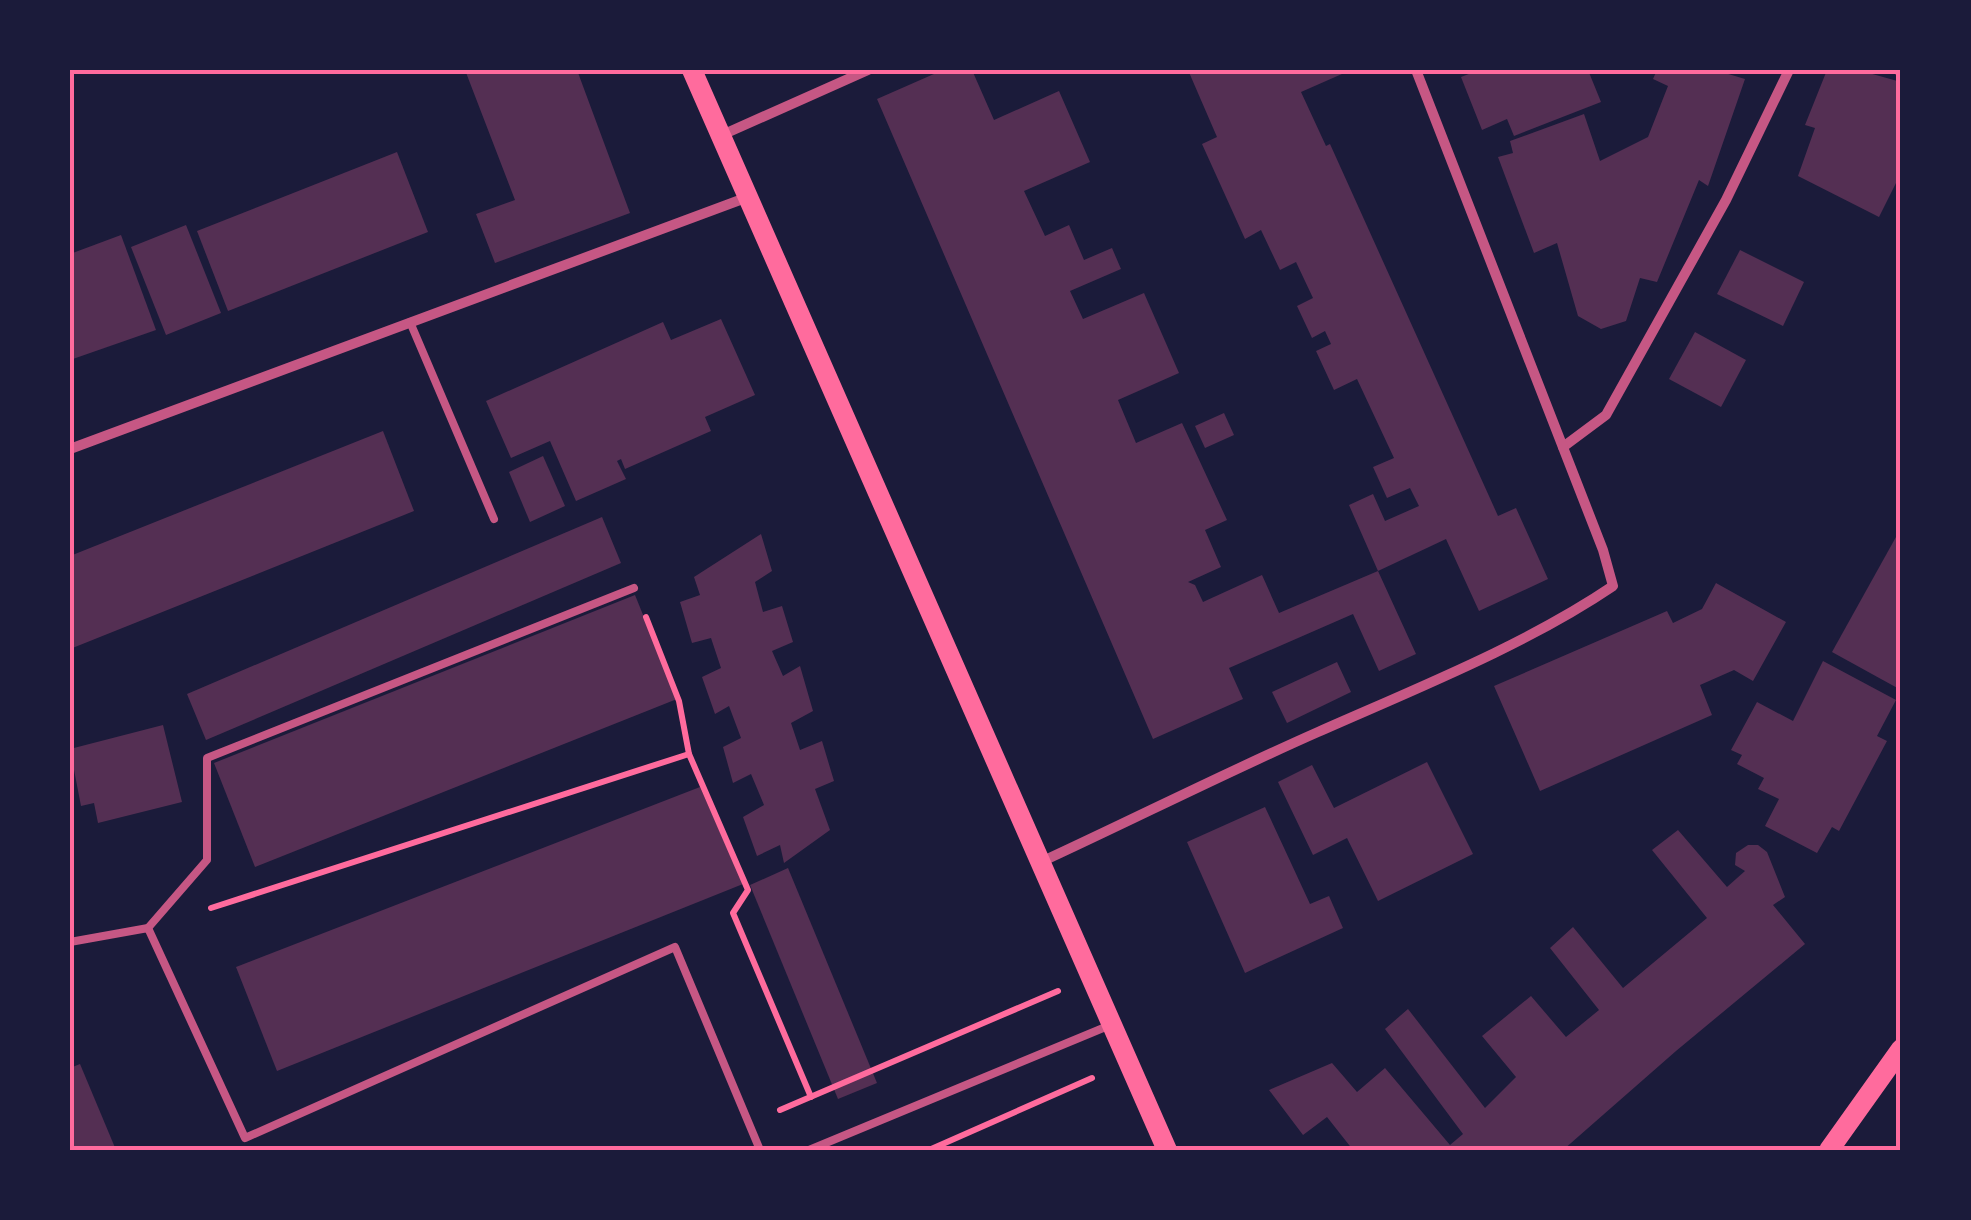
<svg xmlns="http://www.w3.org/2000/svg" width="1971" height="1220" viewBox="0 0 1971 1220" font-family="Merriweather,serif">
<style>
.building{fill:#542f53}
.lines{fill:none;stroke-linecap:round;stroke-linejoin:round}
.path{stroke:#ff6b9d;stroke-width:6}
.service{stroke:#c65784;stroke-width:8}
.minor{stroke:#c65784;stroke-width:10}
.secondary{stroke:#ff6b9d;stroke-width:20}
.neatline{fill:none;stroke:#ff6b9d;stroke-width:4}
</style>
<rect width="100%" height="100%" fill="#1b1b3a"/>
<g class="building">
<polygon points="465,70 577,70 630,213 495,263 476,214 515,200"/>
<polygon points="943,70 972,70 994,120 1059,91 1090,162 1024,191 1045,236 1069,225 1084,260 1112,248 1121,269 1070,291 1083,319 1144,293 1179,373 1118,400 1136,443 1182,423 1227,520 1205,530 1221,567 1188,582 1195,585 1203,602 1262,575 1279,613 1378,571 1349,505 1373,494 1385,521 1419,506 1410,488 1387,498 1373,467 1394,458 1357,379 1334,390 1316,351 1331,344 1325,331 1312,338 1297,306 1313,298 1296,262 1280,270 1261,230 1245,239 1202,144 1217,137 1188,70 1351,70 1301,92 1326,146 1330,144 1498,516 1516,508 1548,579 1479,611 1446,539 1378,571 1416,654 1379,671 1353,614 1229,668 1243,699 1153,739 877,99"/>
<polygon points="1479,70 1588,70 1601,102 1514,136 1507,119 1482,130 1461,77"/>
<polygon points="1657,70 1715,70 1745,79 1708,186 1699,180 1657,282 1640,278 1626,321 1601,329 1578,316 1557,243 1534,253 1498,157 1513,153 1510,141 1584,114 1600,161 1648,137 1668,86 1653,79"/>
<polygon points="1827,70 1858,70 1901,82 1901,173 1879,217 1798,176 1815,128 1805,125"/>
<polygon points="397,152 428,232 228,311 197,231"/>
<polygon points="186,225 221,313 166,335 131,247"/>
<polygon points="121,235 156,330 70,360 70,254"/>
<polygon points="1740,250 1804,282 1783,326 1717,294"/>
<polygon points="721,319 755,395 705,417 711,431 625,469 621,459 617,461 626,479 576,501 550,441 511,458 486,401 663,322 671,340"/>
<polygon points="1695,332 1746,360 1721,407 1669,379"/>
<polygon points="1224,413 1234,435 1205,448 1195,426"/>
<polygon points="383,431 414,511 70,649 70,556"/>
<polygon points="543,456 565,506 530,522 509,472"/>
<polygon points="602,517 621,563 206,740 187,694"/>
<polygon points="1901,528 1901,690 1832,652"/>
<polygon points="761,534 772,571 755,582 763,612 782,606 793,642 772,651 783,676 800,666 813,711 791,723 800,750 822,741 834,781 815,789 830,830 784,863 780,845 757,856 743,817 764,805 751,774 733,783 723,747 741,738 729,706 715,714 702,677 721,668 711,638 692,643 680,602 700,595 694,577"/>
<polygon points="1716,583 1786,622 1753,681 1734,670 1700,685 1712,715 1540,791 1494,686 1667,611 1673,623 1702,609"/>
<polygon points="635,595 677,699 255,867 214,763"/>
<polygon points="1823,661 1896,700 1877,736 1887,741 1839,831 1832,827 1817,853 1765,826 1779,799 1758,789 1764,778 1737,764 1742,755 1731,750 1757,702 1793,721"/>
<polygon points="1337,662 1351,692 1287,723 1272,692"/>
<polygon points="163,725 182,802 98,823 94,803 81,806 70,749"/>
<polygon points="1427,762 1473,854 1378,901 1347,838 1313,855 1278,782 1312,765 1334,808"/>
<polygon points="700,787 743,884 277,1071 236,967"/>
<polygon points="1265,807 1310,904 1329,896 1343,928 1245,973 1187,842"/>
<polygon points="1678,830 1727,887 1745,871 1735,865 1736,853 1748,845 1758,845 1767,852 1785,897 1773,905 1805,944 1676,1051 1563,1150 1353,1150 1327,1117 1303,1135 1269,1090 1332,1063 1357,1092 1385,1068 1450,1145 1463,1134 1385,1029 1408,1009 1485,1108 1516,1077 1482,1036 1531,996 1566,1037 1599,1010 1550,948 1573,927 1623,988 1707,918 1652,850"/>
<polygon points="788,868 877,1083 838,1099 750,885"/>
<polygon points="80,1064 116,1150 70,1150 70,1068"/>
</g>
<g class="lines">
<g class="path">
<polyline points="1892,70 1901,73"/>
<polyline points="646,617 679,701 689,754 748,890 733,913 811,1097"/>
<polyline points="211,908 689,754"/>
<polyline points="780,1110 1058,991"/>
<polyline points="929,1150 1092,1078"/>
</g>
<g class="service">
<polyline points="410,322 494,519"/>
<polyline points="148,928 207,860 207,758 634,588"/>
<polyline points="70,942 148,928 245,1138 675,947 760,1150"/>
<polyline points="809,1150 1108,1026"/>
</g>
<g class="minor">
<polyline points="722,135 868,70"/>
<polyline points="1563,447 1606,415 1726,200 1789,70"/>
<polyline points="70,449 748,197"/>
<path d="M1041,862C1134,819 1225,773 1318,732C1415,689 1526,645 1613,586L1603,550L1416,70"/>
</g>
<g class="secondary">
<polyline points="692,70 1167,1150"/>
<polyline points="1829,1150 1901,1049"/>
</g>
</g>
<rect width="1971" height="1220" fill="none" stroke="#1b1b3a" stroke-width="145"/>
<rect x="72" y="72" width="1826" height="1076" class="neatline"/>
</svg>
